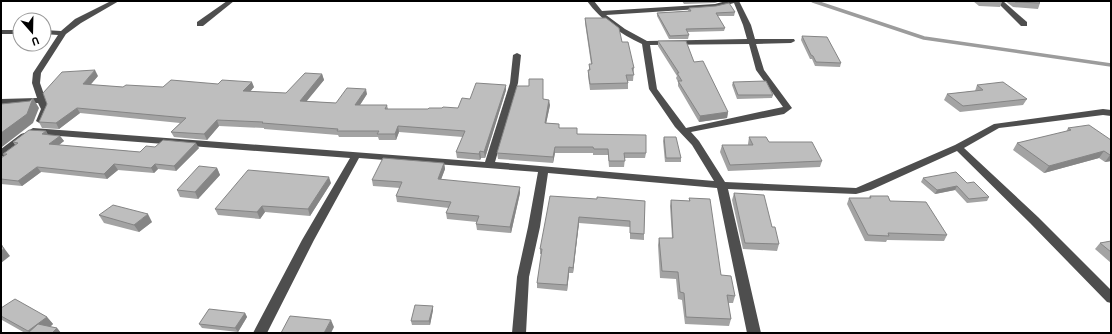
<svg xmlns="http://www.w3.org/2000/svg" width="1112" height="334" viewBox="0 0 1112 334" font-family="'Titillium Web',sans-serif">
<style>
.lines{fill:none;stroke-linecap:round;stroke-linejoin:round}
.stream{stroke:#9c9c9c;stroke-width:3.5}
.minor{fill:#4e4e4e;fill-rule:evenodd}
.wall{fill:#a3a3a3}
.shaded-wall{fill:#858585}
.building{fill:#bebebe;stroke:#858585}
</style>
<rect width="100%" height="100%" fill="#fff"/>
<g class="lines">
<polyline class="stream" points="813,1 924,38 1111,65"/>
<g class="minor">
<polygon points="111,1 119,1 81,23 66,34 41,73 40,83 49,109 44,123 41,124 36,121 41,109 38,103 1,105 1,99 37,98 32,83 33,73 58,35 44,34 44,30 61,31 75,19"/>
<polygon points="227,1 234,1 203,26 197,26 197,22"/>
<path d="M587,1H594L602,11L715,4L726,1H739L751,25L755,39H794L795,41L791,43L756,44L764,70L792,108L784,114L691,132L699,141L725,182L856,188L955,145L994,124L1103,109L1111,110V116L1103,115L999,128L964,148L1038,217L1111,290V303L1107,302L1030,223L957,151L871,190L856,194L728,189L761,333H747L717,188L548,173L540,227L529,277L526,333H512L517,277L528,227L538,172L359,158L314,240L267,333H253L302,240L350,158L33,134L28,131L33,128L485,162L510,83L513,55L517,53L521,55L518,83L495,162L714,181L692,145L675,127L649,89L642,44C620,34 601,20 587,1ZM734,3L743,25L747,39L647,41L625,29L606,15L715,8ZM749,44L756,70L783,107L686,128L657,89L650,45Z"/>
<polygon points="996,1 1003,1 1027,22 1027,26 1021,26"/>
<rect x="1" y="30" width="19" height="4"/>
<polygon points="24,133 27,134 29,136 27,138 4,156 1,157 1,149 21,134"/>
</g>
</g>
<g class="wall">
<polygon points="682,1 720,1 715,3 684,4"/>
<polygon points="973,1 1002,1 1002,2 1000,7 979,6"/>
<polygon points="1005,1 1038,1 1040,3 1038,9 1013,7"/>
<polygon points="689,8 735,12 734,16 717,16 725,28 724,31 687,32 689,35 688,39 669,39 657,16 657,13 688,11"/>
<polygon points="585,18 622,42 634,68 633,81 628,81 628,89 590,90 588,76 588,70 589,70 589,64 591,64 585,23"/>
<polygon points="802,36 841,63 840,67 815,66 812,59 810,59 801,40"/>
<polygon points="658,41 694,62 728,112 727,118 699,122 678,86 678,82 676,78 677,76 658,46"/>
<polygon points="322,74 324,80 306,101 336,103 367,94 360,105 387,105 388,109 428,109 458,108 470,99 506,90 485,158 481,158 480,160 457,158 456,152 463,137 399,132 396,140 379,140 378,137 339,137 338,135 264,129 264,128 219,126 207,140 174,137 171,132 180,123 80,113 59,129 42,128 39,122 47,104 98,76 90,85 123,87 254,87 250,92 286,93"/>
<polygon points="733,82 773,95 772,98 737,99 732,85"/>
<polygon points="977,85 1027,99 1023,105 960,112 944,100 947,94 975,91"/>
<polygon points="543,99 550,105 546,123 559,124 559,128 577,134 646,153 645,158 625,158 624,167 609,167 608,155 593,155 593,153 555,153 553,163 498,159 497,153"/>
<polygon points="1068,128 1111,140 1111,161 1105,162 1099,158 1044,173 1013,150 1017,143 1066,132"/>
<polygon points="46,131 48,135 60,136 64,141 58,145 140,152 155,147 199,148 176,171 158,169 154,173 118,170 107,179 41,172 22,186 1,184 1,158 4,156 3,154 15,145 13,142"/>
<polygon points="664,137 681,158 681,162 665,162 663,141"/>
<polygon points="749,137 769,142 822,161 820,167 728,171 720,152 722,145 748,145 748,144"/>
<polygon points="444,163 445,169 441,179 520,193 511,233 477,230 476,224 477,222 447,219 446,213 449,208 397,202 396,196 400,188 373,186 372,180"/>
<polygon points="217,168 220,175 198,199 180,197 177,190"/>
<polygon points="923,178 967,183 989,197 987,201 967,203 955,190 935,194 921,182"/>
<polygon points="331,183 310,216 265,212 260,219 218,215 215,209"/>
<polygon points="734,193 772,227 779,244 777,251 743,249 732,200"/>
<polygon points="870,196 890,201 947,235 944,241 887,240 886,242 865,241 847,204 849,198 869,198"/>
<polygon points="689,198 721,275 735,296 733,303 728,303 731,319 729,326 685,324 682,300 678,299 676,279 660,278 658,245 659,238 672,238 670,206 671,200 689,201"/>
<polygon points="597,199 645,201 644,234 644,240 630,239 630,227 579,223 573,273 569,273 567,291 537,288 537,283 542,254 540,254 540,249"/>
<polygon points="99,215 152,222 139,232 104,223"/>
<polygon points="1111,241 1111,263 1095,249 1100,243"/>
<polygon points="433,306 433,310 430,325 412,325 411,321"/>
<polygon points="1,308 47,317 53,324 50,327 57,328 61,333 25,333 2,320 1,319"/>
<polygon points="245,313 247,317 238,332 202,328 199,324"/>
</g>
<g class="shaded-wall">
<polygon points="95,70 98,76 86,90 83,84"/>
<polygon points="322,74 324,80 302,107 300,101"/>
<polygon points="252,82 254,87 245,97 243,91"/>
<polygon points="506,85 506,90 485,158 484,152"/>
<polygon points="366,89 367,94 356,111 355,105"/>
<polygon points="33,98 39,108 33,123 2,147 1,146 1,133"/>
<polygon points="549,100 550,105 545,129 545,123"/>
<polygon points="77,108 80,113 59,129 56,123"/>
<polygon points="728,112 727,118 699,122 700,116"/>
<polygon points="217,120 219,126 207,140 204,134"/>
<polygon points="398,126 399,132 396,140 395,134"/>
<polygon points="46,131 49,137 42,134"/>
<polygon points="60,136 64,141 53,150 49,144"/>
<polygon points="196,143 199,148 176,171 174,166"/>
<polygon points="555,147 555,153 553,163 553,157"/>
<polygon points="480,151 481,158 480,160 479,154"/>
<polygon points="1104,151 1099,158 1044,173 1049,166"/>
<polygon points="1110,155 1111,155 1111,161 1105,162"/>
<polygon points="444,163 445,169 439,185 438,179"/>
<polygon points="114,164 118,170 107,179 104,174"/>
<polygon points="155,164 158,169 154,173 151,168"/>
<polygon points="37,167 41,172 22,186 18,181"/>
<polygon points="217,168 220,175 198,199 195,192"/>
<polygon points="329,177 331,183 310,216 308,209"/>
<polygon points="957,186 955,190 935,194 937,190"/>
<polygon points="520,187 520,193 511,233 510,227"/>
<polygon points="262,206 265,212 260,219 257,212"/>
<polygon points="148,214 152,222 139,232 134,225"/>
<polygon points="579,217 579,223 573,273 573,268"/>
<polygon points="1,244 10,256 1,263"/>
<polygon points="569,267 569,273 567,291 567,285"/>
<polygon points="433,306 433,310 430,325 429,321"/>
<polygon points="245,313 247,317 238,332 235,328"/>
<polygon points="47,317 53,324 42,333 30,333 28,331"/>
<polygon points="331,320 334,327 331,333 324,333"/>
<polygon points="57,328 61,333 52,333"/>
</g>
<g class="building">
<polygon points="1014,1 1038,1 1040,3 1015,2"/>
<polygon points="729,3 735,12 716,13 725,28 686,29 689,35 670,36 657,13 691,11 689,8 716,6"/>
<polygon points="585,18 606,18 619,28 622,42 628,42 634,68 632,68 634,75 626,75 628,83 590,84 588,70 590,70 589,64 592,64"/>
<polygon points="802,36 827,37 841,63 816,62 813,56 811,55"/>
<polygon points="658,41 686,41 694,62 703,61 728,112 700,116 678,81 682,81 677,73 679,73"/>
<polygon points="95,70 83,84 123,87 126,85 163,87 171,80 218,84 222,80 252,82 243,91 286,93 305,73 322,74 300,101 336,103 347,88 366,89 355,105 387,105 385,109 428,109 429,108 442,108 443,107 458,108 462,98 470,99 476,83 506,85 484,152 480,151 479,154 456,152 465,131 398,126 395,134 377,134 379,131 337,131 338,129 262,123 263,122 217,120 204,134 171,132 186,118 77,108 56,123 39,122 47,104 43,93 62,72"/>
<polygon points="529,79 543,79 543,99 549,100 545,123 559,124 559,128 577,128 577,134 646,135 646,153 624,153 625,161 609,161 608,149 594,149 593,147 555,147 553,157 497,153 517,86 529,86"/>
<polygon points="766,81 773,95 738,95 733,82"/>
<polygon points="1003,82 1027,99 963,106 947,94 983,90 977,85"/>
<polygon points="33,98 27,114 1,133 1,104 30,101"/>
<polygon points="1089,125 1111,140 1111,155 1110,155 1104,151 1049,166 1017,143 1071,130 1068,128"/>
<polygon points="29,130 46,131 42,134 60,136 49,144 140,152 146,146 155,147 163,140 196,143 174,166 155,164 151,168 114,164 104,174 37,167 18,181 1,179 1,158 7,154 3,154 18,143 13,142"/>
<polygon points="664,137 676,137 681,158 666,158"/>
<polygon points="749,137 766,137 769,142 812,142 822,161 730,165 722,145 753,145"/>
<polygon points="383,158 444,163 438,179 520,187 510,227 476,224 479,216 446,213 451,202 396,196 402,182 372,180"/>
<polygon points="199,166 217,168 195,192 177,190"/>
<polygon points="248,170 329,177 308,209 262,206 257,212 215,209"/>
<polygon points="956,172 967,183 974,182 989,197 969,199 957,186 937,190 923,178"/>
<polygon points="734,193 764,195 772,227 775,227 779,244 745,243"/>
<polygon points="550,196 597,199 597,197 645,201 644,234 630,233 630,221 579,217 573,268 569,267 567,285 537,283 542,249 540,249"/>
<polygon points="870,196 888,196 890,201 926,202 947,235 888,233 889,236 868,235 849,198 871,198"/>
<polygon points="689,198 710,199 721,275 731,276 735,296 727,295 731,319 686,317 684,293 680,292 678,272 662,271 659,238 673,238 671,200 690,201"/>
<polygon points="113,205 148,214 134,225 99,215"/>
<polygon points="1111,241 1111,252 1100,243"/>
<polygon points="1,244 4,249 1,251"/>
<polygon points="15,299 47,317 28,331 1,316 1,308"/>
<polygon points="415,305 433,306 429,321 411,321"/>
<polygon points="209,309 245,313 235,328 199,324"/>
<polygon points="290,316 331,320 324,333 281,333"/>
<polygon points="38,324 57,328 52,333 28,333"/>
</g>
<rect width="1112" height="334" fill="none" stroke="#000000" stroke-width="4"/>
<g transform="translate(32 32) rotate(160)"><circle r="19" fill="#ffffff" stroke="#999999"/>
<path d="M0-3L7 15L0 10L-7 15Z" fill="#000000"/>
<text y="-6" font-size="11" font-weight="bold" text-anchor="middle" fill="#000000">U</text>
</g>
</svg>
